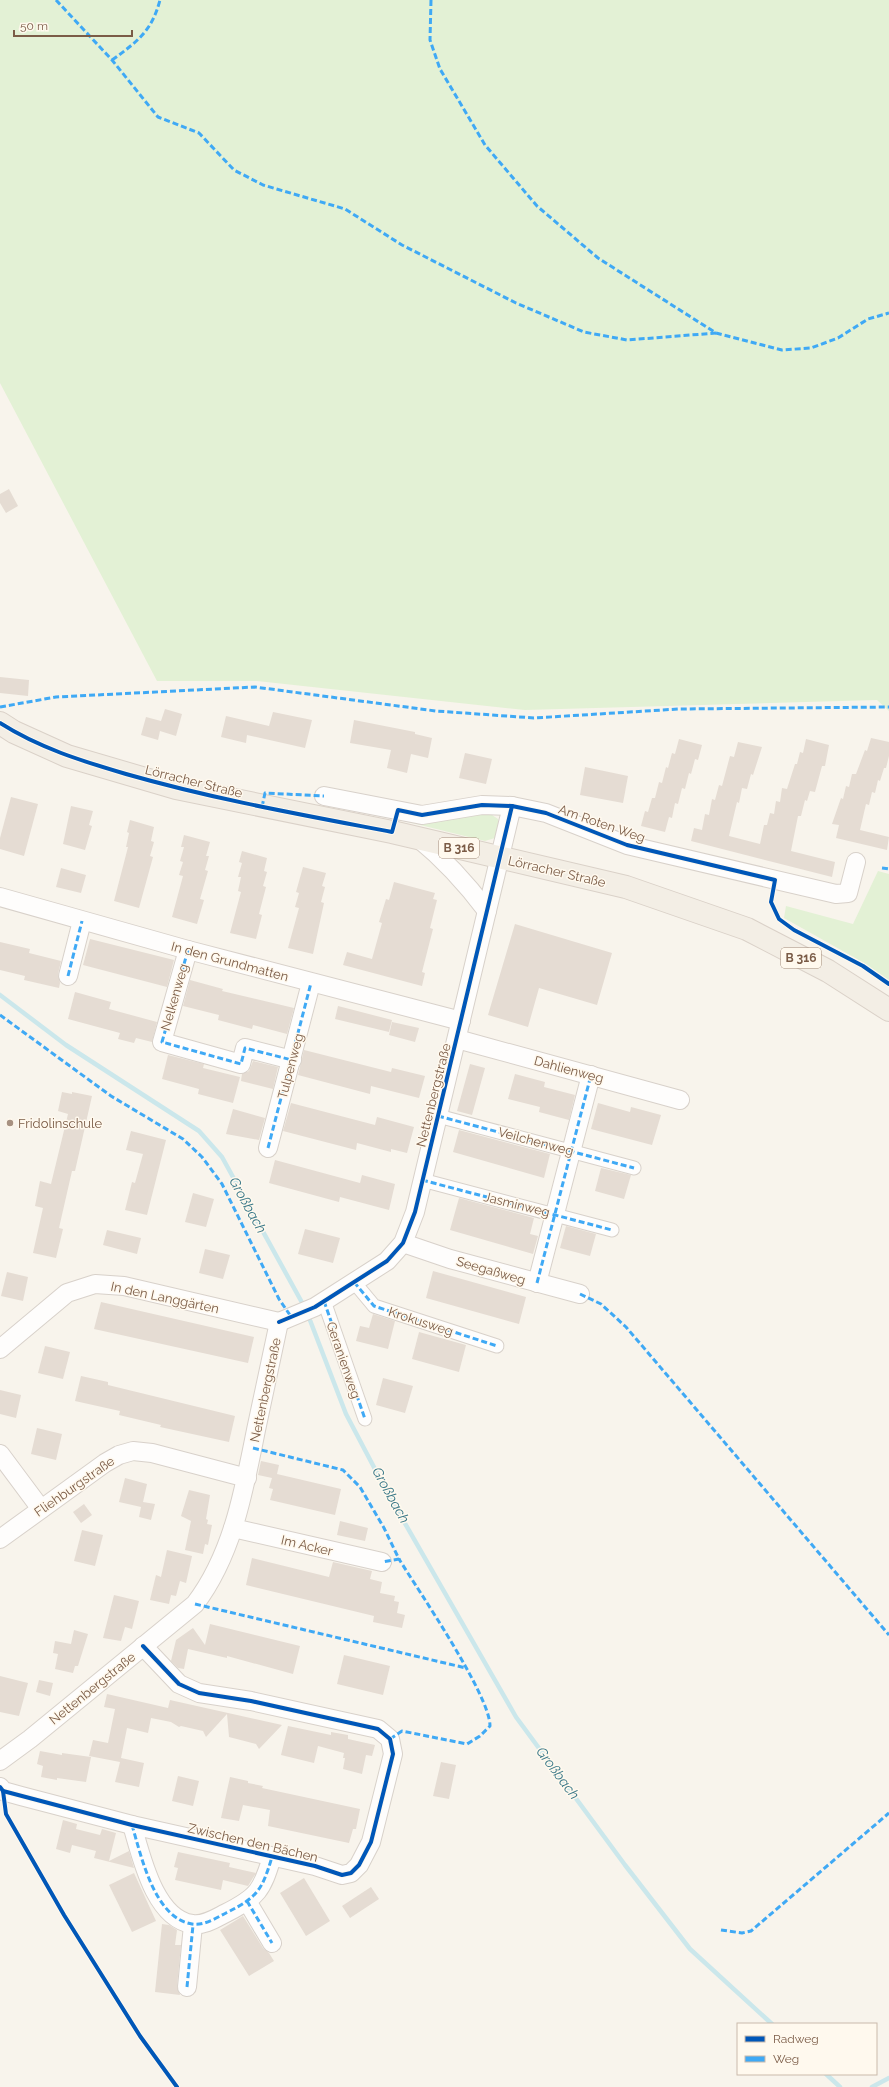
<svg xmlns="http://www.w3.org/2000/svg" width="889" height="2087" viewBox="0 0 889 2087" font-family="Raleway,sans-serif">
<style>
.green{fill:#e3f1d5}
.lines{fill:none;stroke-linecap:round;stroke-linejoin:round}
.stream{stroke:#cbe7eb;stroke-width:4.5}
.building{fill:#e5dcd3}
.pedestrian-casing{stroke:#d8d1ca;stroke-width:15}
.minor-casing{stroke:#d8d1ca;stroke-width:20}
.primary-casing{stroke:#dad1c8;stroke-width:24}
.pedestrian{stroke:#fefdfc;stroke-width:13}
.minor{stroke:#fefdfc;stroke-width:18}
.primary{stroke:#f3eee5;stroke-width:22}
.quiet{stroke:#3fa9f5;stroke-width:3;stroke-dasharray:6 3;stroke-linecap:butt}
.cycleway-casing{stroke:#fff9ee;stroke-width:6}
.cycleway{stroke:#0057b8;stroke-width:4}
.poi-dot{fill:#a79181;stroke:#fff9ee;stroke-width:1.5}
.labels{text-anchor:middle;stroke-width:3;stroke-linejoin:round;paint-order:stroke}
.shield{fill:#fff9ee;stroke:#a38b79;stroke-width:1}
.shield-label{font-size:12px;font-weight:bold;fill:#7b5c47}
.street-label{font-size:13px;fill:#7b5c47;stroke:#fff9ee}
.poi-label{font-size:13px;fill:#7b5c47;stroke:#fff9ee;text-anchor:start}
.water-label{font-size:14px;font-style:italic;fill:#3b7989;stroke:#fff9ee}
</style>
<rect width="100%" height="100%" fill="#f8f4ec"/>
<g class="green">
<polygon points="0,0 889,0 889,711 877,700 525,710 257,681 157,681 0,383"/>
<polygon points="486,811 498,819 500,830 495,838 485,841 400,820 401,816"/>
<polygon points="878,871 889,874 889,980 866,964 784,918 786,906 853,924"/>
</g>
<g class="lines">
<g class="stream">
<polyline points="0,995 66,1045 199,1131 222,1157 305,1308"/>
<polyline points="308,1315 346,1414 387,1492 516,1717 625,1865 690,1949 772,2024"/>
<polyline points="826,2074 840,2087"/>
<polyline points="872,2087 889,2078"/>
</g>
</g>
<g class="building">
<polygon points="9,489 18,506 6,513 0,503 0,494"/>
<polygon points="0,677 29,680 28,696 0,693"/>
<polygon points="165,709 182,714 176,736 160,731 158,740 141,735 146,717 161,721"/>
<polygon points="273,712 312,720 305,748 247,735 246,743 221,737 226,716 269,726"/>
<polygon points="354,720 415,732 415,734 432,738 428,758 411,754 407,773 387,768 391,750 350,743"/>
<polygon points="871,738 889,742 889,756 886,768 884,768 880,781 878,780 875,793 872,792 869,805 866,804 860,830 889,837 887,850 836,838 839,825 832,824 841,798 843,799 846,786 849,787 852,774 856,774 865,750 867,751"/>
<polygon points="679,739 702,745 698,760 695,759 691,774 689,773 685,789 682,788 678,804 675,803 672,818 669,817 665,832 641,826 645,811 648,812 652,798 655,798 659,782 662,783 666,767 668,768 672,753 675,754"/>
<polygon points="806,739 829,745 825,766 822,766 815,792 810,791 807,801 805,800 801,816 798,816 791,851 835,862 832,877 691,841 694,828 702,830 705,814 709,815 712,799 715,800 719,785 722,786 730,756 734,757 738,742 762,747 753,775 751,774 747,789 742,788 739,803 737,802 729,836 760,844 764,825 767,825 770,813 774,814 776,801 780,802 782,788 787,789 795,764 797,764 800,752 803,753"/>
<polygon points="465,753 492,759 486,784 459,778"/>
<polygon points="585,767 628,776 623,803 580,795"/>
<polygon points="11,797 38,804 24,856 0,849 0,838"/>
<polygon points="71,806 93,811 89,825 92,826 85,850 63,844"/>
<polygon points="130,820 154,827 151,841 154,842 150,856 153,857 139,908 114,901 128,847 126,847 129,833 127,832"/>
<polygon points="184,835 210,842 206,856 209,856 205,870 208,871 200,899 204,900 197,924 172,917 183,876 179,875 183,862 180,861 184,847 181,847"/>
<polygon points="242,851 267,858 264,871 267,872 263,886 266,887 259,914 262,915 256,939 230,933 241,892 238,891 241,877 238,877 242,863 239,862"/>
<polygon points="303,867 326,873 322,886 325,887 321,902 324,903 313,954 288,948 299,908 295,907 299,893 296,892"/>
<polygon points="61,868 86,875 81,893 56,887"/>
<polygon points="394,882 435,893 433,899 437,900 430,928 433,929 422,972 425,973 422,986 343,965 347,952 372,959 382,923 379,922 386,899 389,900"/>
<polygon points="515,924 612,953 597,1005 539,988 528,1027 488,1015"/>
<polygon points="90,939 174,960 167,987 83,965"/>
<polygon points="0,942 30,949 29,953 61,961 58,974 60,983 59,988 24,980 25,976 0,970"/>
<polygon points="190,980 223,989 222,991 294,1008 287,1034 253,1025 252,1029 218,1020 219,1015 183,1006"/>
<polygon points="75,992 111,1002 109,1009 157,1022 152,1042 136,1038 134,1043 118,1039 120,1033 68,1019"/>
<polygon points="338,1006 392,1020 389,1032 335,1019"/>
<polygon points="392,1022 419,1028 415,1042 389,1035"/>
<polygon points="304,1050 391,1072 392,1068 425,1076 419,1098 371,1086 370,1094 298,1075"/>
<polygon points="168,1055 204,1064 203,1068 240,1077 233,1103 198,1094 199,1089 162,1079"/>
<polygon points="253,1061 278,1067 273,1089 241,1081 242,1074 249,1071"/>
<polygon points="470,1064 485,1068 472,1115 457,1111"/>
<polygon points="515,1074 545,1082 544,1087 575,1095 569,1120 539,1112 540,1107 508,1099"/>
<polygon points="62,1092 72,1094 72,1092 92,1096 75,1171 72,1171 59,1228 63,1229 56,1258 33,1253 43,1208 35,1206 40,1181 51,1184 68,1114 58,1111"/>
<polygon points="291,1103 375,1125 377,1117 414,1127 407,1153 391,1149 391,1152 357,1143 356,1150 283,1131"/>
<polygon points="598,1103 630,1112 631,1107 661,1115 652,1145 591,1129"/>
<polygon points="233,1109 265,1118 259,1140 226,1134"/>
<polygon points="459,1130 550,1154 544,1178 453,1152"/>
<polygon points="131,1131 166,1140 147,1215 125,1210 132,1182 135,1183 143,1154 126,1150"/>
<polygon points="275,1160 360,1183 362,1175 395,1184 389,1210 340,1197 339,1202 269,1183"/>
<polygon points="601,1168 631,1175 624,1199 595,1191"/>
<polygon points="193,1193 214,1199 206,1227 185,1222"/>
<polygon points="459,1198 534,1218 530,1234 538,1236 533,1254 450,1230"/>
<polygon points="566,1226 596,1234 590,1256 560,1248"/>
<polygon points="305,1229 340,1238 333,1263 298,1254"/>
<polygon points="107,1230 141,1238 137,1254 103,1245"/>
<polygon points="205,1249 230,1255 223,1279 199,1273"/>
<polygon points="433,1271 526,1297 519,1324 426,1298"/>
<polygon points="7,1272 28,1277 23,1301 1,1296"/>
<polygon points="101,1302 254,1337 248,1363 94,1329"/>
<polygon points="373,1314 395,1321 388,1349 356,1341 360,1326 369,1328"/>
<polygon points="419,1332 466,1345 459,1372 412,1359"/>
<polygon points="45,1346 70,1352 63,1379 38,1373"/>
<polygon points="81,1376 108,1382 108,1385 235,1416 229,1442 160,1427 161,1425 119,1415 120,1411 75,1401"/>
<polygon points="383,1378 413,1386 405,1413 376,1405"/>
<polygon points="0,1390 21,1395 16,1418 0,1414"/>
<polygon points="37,1428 62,1434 56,1460 31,1454"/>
<polygon points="261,1461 279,1465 277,1474 341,1489 335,1515 270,1500 273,1489 269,1488 272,1478 258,1475"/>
<polygon points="125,1478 147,1484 143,1502 155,1504 151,1520 139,1517 141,1507 119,1502"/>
<polygon points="189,1490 210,1495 206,1519 208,1520 207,1524 212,1525 208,1545 205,1544 203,1554 185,1550 191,1521 181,1516"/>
<polygon points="84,1504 92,1515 81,1523 73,1512"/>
<polygon points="340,1521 368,1528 365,1541 337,1535"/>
<polygon points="82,1530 103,1535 95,1566 74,1561"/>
<polygon points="167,1550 192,1556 186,1583 180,1581 176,1596 171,1595 169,1604 150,1600 156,1575 161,1577"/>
<polygon points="252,1558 329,1577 333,1562 372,1571 370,1579 382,1582 380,1593 395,1596 394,1601 399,1602 397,1613 405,1615 402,1628 373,1622 374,1616 246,1585"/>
<polygon points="114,1595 139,1601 132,1629 125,1627 121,1641 103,1638"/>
<polygon points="210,1624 300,1646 293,1674 227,1656 227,1658 188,1649 184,1669 178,1668 171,1661 176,1640 193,1628 205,1645"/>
<polygon points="74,1630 88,1634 78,1666 75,1666 73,1673 55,1669 58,1654 53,1653 55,1641 71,1644"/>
<polygon points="344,1655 390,1666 383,1695 337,1684"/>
<polygon points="0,1676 28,1683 19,1716 0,1712"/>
<polygon points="39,1680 53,1683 50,1696 36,1692"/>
<polygon points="107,1694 168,1708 170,1700 282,1725 259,1749 256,1744 229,1737 227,1714 206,1737 203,1731 181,1726 179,1727 171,1722 151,1718 148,1733 127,1728 121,1758 144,1763 139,1787 115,1782 120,1762 89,1756 93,1740 108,1743 115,1709 104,1707"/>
<polygon points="288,1726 331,1735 331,1732 348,1735 348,1739 375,1745 372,1756 366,1755 362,1774 343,1769 345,1758 343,1758 344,1753 318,1746 314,1763 281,1755"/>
<polygon points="40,1751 62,1755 62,1753 91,1757 86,1782 57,1778 57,1780 41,1777 43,1766 37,1764"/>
<polygon points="441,1762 456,1765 449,1799 433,1796"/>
<polygon points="178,1776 199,1781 193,1806 172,1801"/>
<polygon points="230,1777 248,1781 248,1783 263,1786 262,1788 360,1809 356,1829 353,1829 349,1843 268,1826 270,1810 243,1805 239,1821 221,1818"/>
<polygon points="63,1820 77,1824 76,1829 100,1835 102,1829 116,1833 109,1861 129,1851 134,1868 94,1858 96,1851 72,1845 70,1853 56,1849"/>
<polygon points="178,1852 230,1863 229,1867 256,1873 248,1886 223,1880 221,1890 175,1880 178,1868 174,1867"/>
<polygon points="134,1873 156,1921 132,1932 109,1885"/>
<polygon points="304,1878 330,1921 306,1936 280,1893"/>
<polygon points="371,1887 379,1899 350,1918 342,1906"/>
<polygon points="243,1916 263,1948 269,1953 274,1961 249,1976 220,1930"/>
<polygon points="162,1924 169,1925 177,1930 175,1945 181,1945 177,1986 180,1995 155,1992"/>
</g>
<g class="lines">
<g class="pedestrian-casing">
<g id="pedestrian">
<polyline points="438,1116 634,1168"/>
<polyline points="422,1180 612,1230"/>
<polyline points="354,1282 374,1306 497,1346"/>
<polyline points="324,1301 365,1419"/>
</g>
</g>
<g class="minor-casing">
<g id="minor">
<polyline points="324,796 422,815 482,805 512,806 546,813 627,845 836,894 848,893 856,862"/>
<path d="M418,838C445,860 466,883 487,911"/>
<polyline points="0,897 188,950 461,1021"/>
<polyline points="188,950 162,1042 241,1064 245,1048 292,1060"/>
<polyline points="68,976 82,921"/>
<polyline points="457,1039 680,1100"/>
<polyline points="268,1148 311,983"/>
<polyline points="403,1243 450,1259 580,1294"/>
<polyline points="537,1283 591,1075"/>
<polyline points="279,1322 315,1307 387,1261 403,1243 415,1212 512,806"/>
<polyline points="0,1349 67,1293 95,1284 124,1286 279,1322"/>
<polyline points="0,1454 41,1509"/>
<polyline points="233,1528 382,1562"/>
<polyline points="0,1539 105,1463 119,1455 133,1451 152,1453 247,1478"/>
<path d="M0,1761L30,1739L195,1604C233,1554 244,1490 256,1430C264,1394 271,1358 279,1322"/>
<polyline points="0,1787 3,1791 21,1796 132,1825 315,1866 342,1875 351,1873 359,1865 371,1842 393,1754 390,1739 378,1729 251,1701 199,1693 179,1684 143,1646"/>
<path d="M132,1825C141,1855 154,1918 192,1924C204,1926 216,1918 226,1913C258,1897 262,1890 272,1857"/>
<polyline points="247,1901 272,1943"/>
<polyline points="187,1987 193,1925"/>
</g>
</g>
<g class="primary-casing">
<polyline id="primary" points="0,723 14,732 67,756 176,788 392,832 626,887 747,929 828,971 889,1010"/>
</g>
<use href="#pedestrian" class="pedestrian"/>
<use href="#minor" class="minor"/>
<use href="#primary" class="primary"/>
<g class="quiet">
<polyline points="56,0 112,60 158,117 199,133 234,170 263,185 345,209 402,245 516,303 584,332 627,340 716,333"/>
<polyline points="431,0 430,40 440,69 485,145 537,206 598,258 716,333 782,350 811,348 838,338 868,319 889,313"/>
<path d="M112,60C137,42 152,31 160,0"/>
<polyline points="0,707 56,697 255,687 436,711 534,718 678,709 889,707"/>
<polyline points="262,807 265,793 324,796"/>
<polyline points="882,868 889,869"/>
<polyline points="188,950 162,1042 241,1064 245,1048 292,1060"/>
<polyline points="68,976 82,921"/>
<polyline points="0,1015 111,1096 183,1139 202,1157 222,1184 279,1299 292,1318"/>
<polyline points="438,1116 634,1168"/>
<polyline points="268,1148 311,983"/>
<polyline points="422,1180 612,1230"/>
<polyline points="354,1282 374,1306 497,1346"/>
<polyline points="537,1283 591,1075"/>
<polyline points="580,1294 601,1304 626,1327 889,1635"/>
<polyline points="324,1301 365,1419"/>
<polyline points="253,1448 343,1470 360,1487 384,1528 399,1559 382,1562"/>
<polyline points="195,1604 466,1668"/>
<path d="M390,1739L402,1731L467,1744L480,1736L490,1726C490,1695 418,1590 399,1559"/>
<path d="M132,1825C141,1855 154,1918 192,1924C204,1926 216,1918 226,1913C258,1897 262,1890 272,1857"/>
<polyline points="247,1901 272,1943"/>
<polyline points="721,1930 742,1933 751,1931 889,1813"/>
<polyline points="187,1987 193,1925"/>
</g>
<g class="cycleway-casing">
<g id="cycleway">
<path d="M0,723C39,748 82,761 126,774C213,799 303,815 392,832L398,810L422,815L482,805L512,806L546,813L627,845L775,880L771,902L779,919L794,930L863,966L889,984"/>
<polyline points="279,1322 315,1307 387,1261 403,1243 415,1212 512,806"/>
<polyline points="0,1787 3,1791 6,1814 64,1915 140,2036 177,2087"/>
<polyline points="3,1791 132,1825 315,1866 342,1875 351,1873 359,1865 371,1842 393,1754 390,1739 378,1729 251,1701 199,1693 179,1684 143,1646"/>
</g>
</g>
<use href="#cycleway" class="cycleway"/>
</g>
<circle class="poi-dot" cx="10" cy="1123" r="4"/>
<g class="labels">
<g class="shield">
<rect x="439" y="838" width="40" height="20" rx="3"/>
<rect x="781" y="948" width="40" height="20" rx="3"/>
</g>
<g class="shield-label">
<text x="459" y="852">B 316</text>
<text x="801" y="962">B 316</text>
</g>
<g class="street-label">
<text transform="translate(194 781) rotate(14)" y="5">Lörracher Straße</text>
<text transform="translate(602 823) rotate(19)" y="5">Am Roten Weg</text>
<text transform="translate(557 871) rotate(13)" y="5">Lörracher Straße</text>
<text transform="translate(230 961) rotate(15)" y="5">In den Grundmatten</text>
<text transform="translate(174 997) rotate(-74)" y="5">Nelkenweg</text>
<text transform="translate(290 1066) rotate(-75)" y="5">Tulpenweg</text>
<text transform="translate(569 1069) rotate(15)" y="5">Dahlienweg</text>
<text transform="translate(433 1095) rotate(-76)" y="5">Nettenbergstraße</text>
<text transform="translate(536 1141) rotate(15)" y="5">Veilchenweg</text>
<text transform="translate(517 1204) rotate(14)" y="5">Jasminweg</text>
<text transform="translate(491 1270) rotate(16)" y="5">Seegaßweg</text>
<text transform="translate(165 1297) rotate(12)" y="5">In den Langgärten</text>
<text transform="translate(421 1321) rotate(18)" y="5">Krokusweg</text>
<text transform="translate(344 1360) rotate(71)" y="5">Geranienweg</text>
<text transform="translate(265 1390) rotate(-78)" y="5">Nettenbergstraße</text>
<text transform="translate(74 1486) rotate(-35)" y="5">Fliehburgstraße</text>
<text transform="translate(307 1545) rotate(13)" y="5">Im Acker</text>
<text transform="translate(92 1688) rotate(-39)" y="5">Nettenbergstraße</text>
<text transform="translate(253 1842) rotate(13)" y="5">Zwischen den Bächen</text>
</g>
<g class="poi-label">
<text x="18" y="1128">Fridolinschule</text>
</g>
<g class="water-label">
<text transform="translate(248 1205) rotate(61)" y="5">Großbach</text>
<text transform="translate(391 1495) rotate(61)" y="5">Großbach</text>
<text transform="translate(558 1773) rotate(53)" y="5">Großbach</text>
</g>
</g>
<rect x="737" y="2023" width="140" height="52" fill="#fff9ee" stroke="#cabaab"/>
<rect x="745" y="2036" width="20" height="6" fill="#0057b8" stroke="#cabaab"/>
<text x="773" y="2043" font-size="12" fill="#7b5c47">Radweg</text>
<rect x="745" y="2056" width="20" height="6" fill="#3fa9f5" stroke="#cabaab"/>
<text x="773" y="2063" font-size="12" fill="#7b5c47">Weg</text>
<path d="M14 30v6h118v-6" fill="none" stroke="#7b5c47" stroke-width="2"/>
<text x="20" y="30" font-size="12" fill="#7b5c47" stroke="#fff9ee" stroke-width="3" paint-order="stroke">50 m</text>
</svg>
